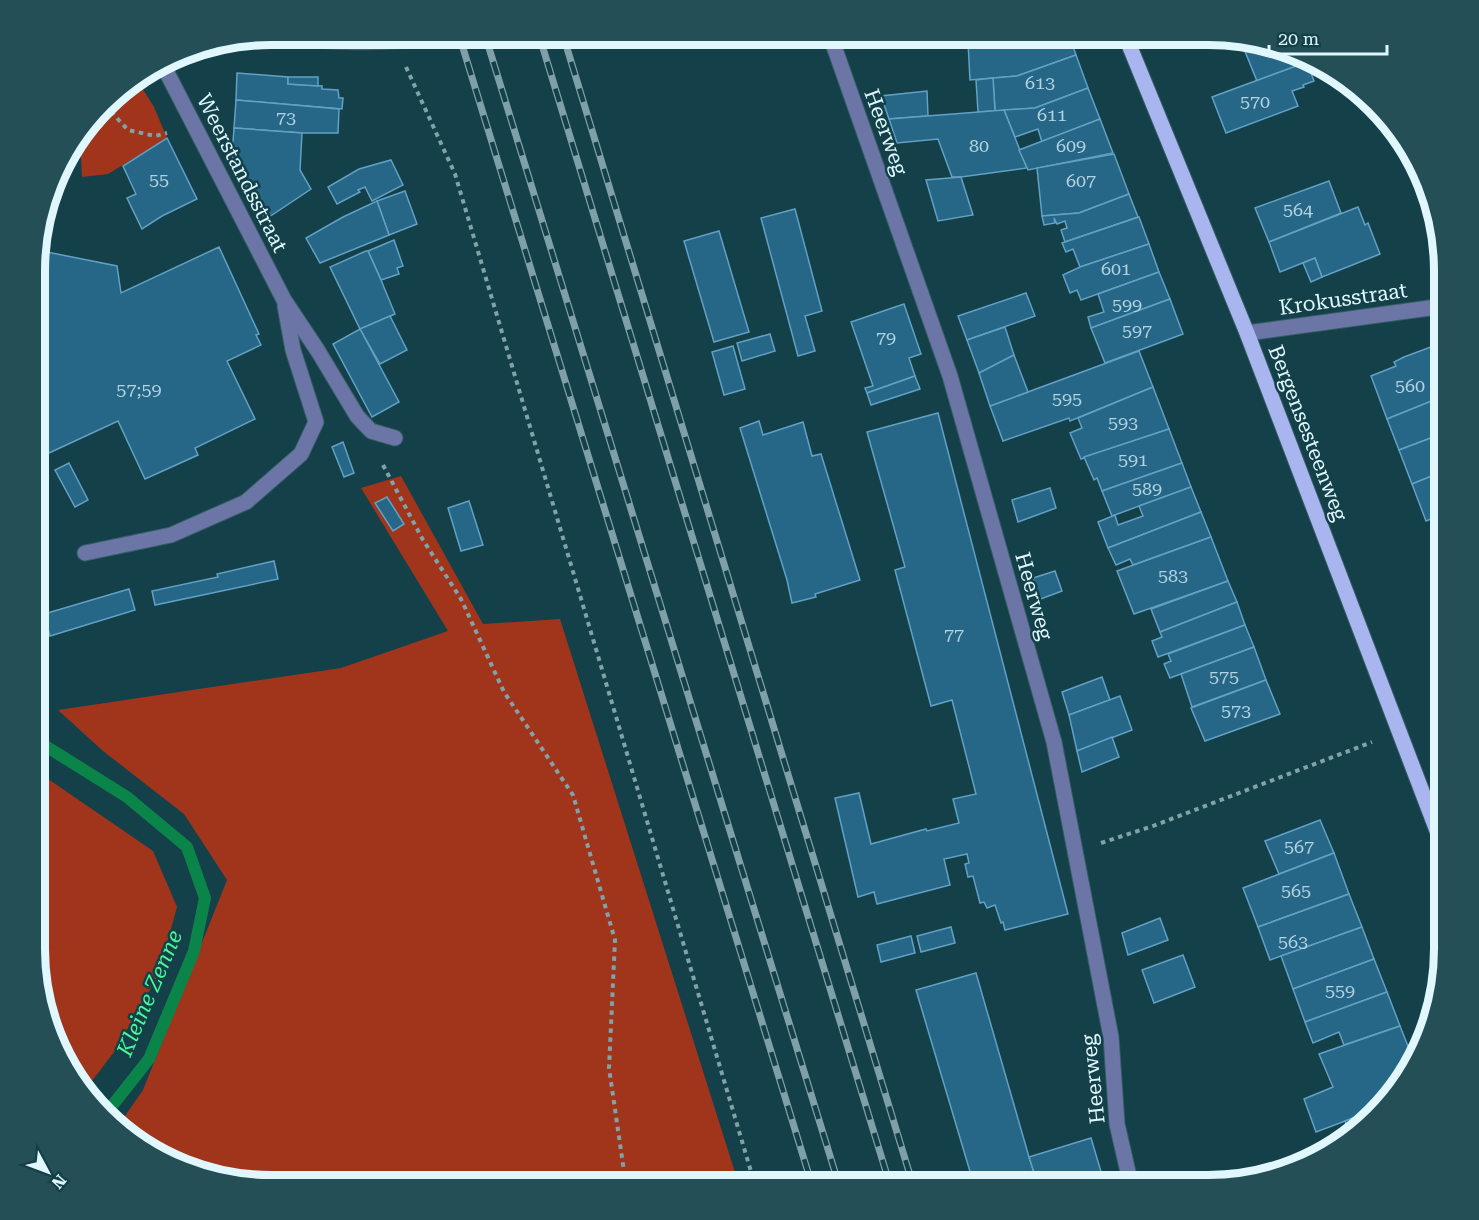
<svg xmlns="http://www.w3.org/2000/svg" width="1479" height="1220" viewBox="0 0 1479 1220" font-family="'Roboto Serif',serif">
<style>
.green{fill:#a1351b}
.lines{fill:none;stroke-linecap:round;stroke-linejoin:round}
.stream{stroke:#0b844a;stroke-width:12}
.building{fill:#266687;stroke:#62a1c4;stroke-width:1.5}
.minor-casing{stroke:#355d66;stroke-width:17}
.major-casing{stroke:#355d66;stroke-width:17}
.path{stroke:#82a2aa;stroke-width:4;stroke-dasharray:4.5 4.5;stroke-linecap:butt}
.minor{stroke:#6c76a6;stroke-width:15}
.major{stroke:#a8b5ef;stroke-width:15}
.rail-casing{stroke:#7fa0a8;stroke-width:7}
.rail{stroke:#144049;stroke-width:4.5;stroke-dasharray:14;stroke-linecap:butt}
.minor-bridge-casing{stroke:#355d66;stroke-width:17;stroke-linecap:butt}
.minor-bridge{stroke:#6c76a6;stroke-width:15}
.labels{text-anchor:middle;stroke-width:5;stroke-linejoin:round;paint-order:stroke}
.number-label{font-size:18px;fill:#b2d3e0}
.street-label{font-size:21px;fill:#e0f7fd;stroke:#144049}
.water-label{font-size:22px;font-style:italic;fill:#49f999;stroke:#144049}
.rim{fill:none;stroke:#e0f7fd;stroke-width:8}
</style>
<rect width="100%" height="100%" fill="#144049"/>
<g class="green">
<polygon points="137,80 154,107 167,138 108,174 82,177 80,136 115,93"/>
<polygon points="401,476 483,624 560,619 739,1185 256,1185 180,1167 118,1126 143,1090 227,880 184,814 103,751 58,710 341,668 448,631 361,488"/>
<polygon points="35,770 153,851 177,907 158,976 114,1052 85,1090 59,1053 35,965"/>
</g>
<g class="lines">
<polyline class="stream" points="36,740 127,797 187,847 205,898 194,951 149,1059 104,1116"/>
</g>
<g class="building">
<polygon points="1022,35 1069,35 1076,55 1017,76 970,80 968,42 1010,40"/>
<polygon points="1240,39 1299,53 1311,61 1257,81"/>
<polygon points="1076,55 1088,88 1035,108 995,111 993,78 1017,76"/>
<polygon points="1307,62 1314,81 1303,85 1304,87 1292,91 1298,106 1226,133 1212,97"/>
<polygon points="237,73 288,77 288,84 322,86 322,89 338,90 339,98 343,98 342,109 236,100"/>
<polygon points="288,77 318,77 318,86 288,84"/>
<polygon points="993,78 995,111 978,112 976,80"/>
<polygon points="1088,88 1100,119 1042,142 1038,129 1015,137 1004,110 1035,108"/>
<polygon points="927,91 928,116 889,119 881,96"/>
<polygon points="236,100 339,109 338,133 302,133 234,128"/>
<polygon points="1004,110 1027,168 961,177 952,177 938,139 897,143 889,119"/>
<polygon points="1100,119 1113,153 1028,170 1019,150"/>
<polygon points="234,128 302,133 300,170 311,189 266,219 242,182 232,156"/>
<polygon points="167,138 197,199 162,216 142,229 127,198 136,194 123,166"/>
<polygon points="66,154 69,177 57,178"/>
<polygon points="1114,154 1129,194 1079,213 1042,216 1037,168"/>
<polygon points="391,160 403,185 372,201 365,187 358,190 360,192 337,204 328,187 359,169"/>
<polygon points="961,177 973,215 938,221 926,180"/>
<polygon points="1329,181 1341,213 1269,242 1255,208"/>
<polygon points="405,191 417,224 389,235 377,201"/>
<polygon points="1129,194 1138,217 1065,242 1061,230 1067,228 1065,221 1057,224 1054,218 1055,223 1044,225 1042,216 1079,213"/>
<polygon points="377,201 389,235 320,263 306,238 343,217"/>
<polygon points="1358,207 1365,225 1368,223 1380,254 1322,277 1315,258 1280,272 1269,242"/>
<polygon points="795,209 822,311 805,316 815,351 798,356 761,218"/>
<polygon points="1139,217 1149,244 1080,267 1073,249 1066,252 1062,243"/>
<polygon points="719,231 749,332 714,342 684,241"/>
<polygon points="394,240 403,266 397,268 399,274 381,280 368,251"/>
<polygon points="1149,244 1159,272 1081,300 1077,290 1070,293 1063,275 1080,267"/>
<polygon points="219,247 259,334 256,335 261,345 227,361 255,419 195,448 198,455 145,479 118,421 36,459 37,250 117,266 121,293"/>
<polygon points="366,251 368,251 381,280 395,314 360,329 330,267"/>
<polygon points="1315,258 1322,277 1311,282 1303,263"/>
<polygon points="1159,272 1170,299 1091,328 1088,317 1104,312 1098,294"/>
<polygon points="1026,293 1035,316 967,340 958,316"/>
<polygon points="1170,299 1183,334 1105,363 1091,328"/>
<polygon points="904,304 921,354 909,358 915,376 867,393 865,388 873,386 851,322"/>
<polygon points="390,316 407,350 380,364 360,329"/>
<polygon points="1005,327 1014,355 979,373 967,340"/>
<polygon points="360,329 399,402 372,417 333,344"/>
<polygon points="770,334 775,351 742,361 737,343"/>
<polygon points="1444,342 1444,396 1387,419 1371,376 1396,366 1394,362 1404,357"/>
<polygon points="733,346 745,389 724,395 712,352"/>
<polygon points="1139,351 1153,387 1070,421 1069,418 1003,441 990,406"/>
<polygon points="1014,355 1028,392 990,406 979,373"/>
<polygon points="915,376 920,389 871,405 867,393"/>
<polygon points="1153,387 1169,429 1081,459 1070,433 1082,428 1078,418"/>
<polygon points="1439,398 1444,413 1444,433 1399,450 1387,419"/>
<polygon points="938,413 1068,914 1005,930 1003,922 1001,923 995,905 987,908 984,902 980,903 973,876 968,877 965,864 969,863 967,854 944,859 950,885 877,904 874,892 858,897 835,798 859,793 871,844 926,829 927,831 959,823 953,799 976,794 952,700 931,706 895,570 905,567 867,432"/>
<polygon points="759,421 763,435 803,422 812,456 821,454 860,580 815,594 816,597 792,603 787,580 740,428"/>
<polygon points="1169,429 1182,463 1102,491 1097,478 1094,480 1084,457"/>
<polygon points="1444,433 1444,471 1412,484 1399,450"/>
<polygon points="343,442 354,473 344,477 332,447"/>
<polygon points="69,463 88,500 75,507 55,470"/>
<polygon points="1182,463 1191,487 1112,516 1102,491"/>
<polygon points="1444,471 1444,514 1426,521 1412,484"/>
<polygon points="1191,487 1201,512 1108,548 1098,522 1115,515 1118,525 1143,516 1139,506"/>
<polygon points="1050,488 1056,508 1018,522 1012,500"/>
<polygon points="387,497 404,524 393,531 375,503"/>
<polygon points="469,501 483,545 461,551 448,508"/>
<polygon points="1201,512 1211,537 1133,565 1130,559 1116,565 1108,548"/>
<polygon points="1211,537 1228,581 1134,614 1117,571"/>
<polygon points="274,561 278,579 155,605 152,591 218,577 217,574"/>
<polygon points="1055,571 1062,591 1038,600 1033,578"/>
<polygon points="1228,581 1237,602 1160,632 1151,609"/>
<polygon points="129,589 135,610 50,636 44,614"/>
<polygon points="1237,602 1245,625 1158,657 1152,641 1162,637 1160,632"/>
<polygon points="1245,625 1254,647 1170,678 1164,664 1171,661 1168,654"/>
<polygon points="1254,647 1266,680 1192,707 1181,674"/>
<polygon points="1102,677 1110,700 1069,715 1062,692"/>
<polygon points="1266,680 1280,714 1205,741 1191,708"/>
<polygon points="1120,696 1132,730 1077,751 1069,715"/>
<polygon points="1112,737 1119,757 1082,772 1077,751"/>
<polygon points="1320,820 1334,853 1279,874 1265,841"/>
<polygon points="1334,853 1349,894 1258,927 1243,888"/>
<polygon points="1349,894 1362,927 1270,960 1258,927"/>
<polygon points="1160,918 1168,940 1128,955 1122,933"/>
<polygon points="951,927 955,943 921,952 917,936"/>
<polygon points="1362,927 1374,959 1293,989 1281,956"/>
<polygon points="911,936 915,953 881,962 877,945"/>
<polygon points="1183,955 1195,987 1154,1003 1142,970"/>
<polygon points="1374,959 1387,992 1305,1022 1293,989"/>
<polygon points="976,973 1029,1157 1038,1185 974,1185 916,990"/>
<polygon points="1387,992 1400,1026 1344,1045 1339,1032 1313,1043 1305,1022"/>
<polygon points="1400,1026 1413,1059 1380,1108 1316,1132 1304,1099 1333,1087 1319,1054"/>
<polygon points="1380,1108 1375,1116 1349,1134 1345,1121"/>
<polygon points="1091,1138 1105,1185 1038,1185 1029,1157"/>
</g>
<g class="lines">
<g class="minor-casing">
<g id="minor">
<polyline points="830,35 950,376 1054,742 1111,1037 1117,1124 1131,1185"/>
<path d="M262,36C317,41 374,45 429,38"/>
<polyline points="163,65 284,300 318,351 357,416 371,431 395,438"/>
<polyline points="1247,333 1444,306"/>
<polyline points="85,553 171,535 246,502 301,454 316,422 293,350 285,306"/>
</g>
</g>
<g class="major-casing">
<polyline id="major" points="1125,35 1247,333 1444,849"/>
</g>
<g class="path">
<polyline points="406,67 455,174 755,1185"/>
<polyline points="105,105 128,130 155,136 167,133"/>
<polyline points="383,465 423,540 461,599 504,692 573,795 615,940 609,1068 626,1185"/>
<polyline points="1101,843 1153,826 1372,742"/>
</g>
<use href="#minor" class="minor"/>
<use href="#major" class="major"/>
<g class="rail-casing">
<g id="rail">
<polyline points="459,35 812,1185"/>
<polyline points="485,35 839,1185"/>
<polyline points="539,35 890,1185"/>
<polyline points="563,35 913,1185"/>
</g>
</g>
<use href="#rail" class="rail"/>
<g class="minor-bridge-casing">
<polyline id="minor-bridge" points="429,38 468,35"/>
</g>
<use href="#minor-bridge" class="minor-bridge"/>
</g>
<g class="labels">
<g class="number-label">
<text x="1040" y="89">613</text>
<text x="1255" y="108">570</text>
<text x="1052" y="121">611</text>
<text x="286" y="124">73</text>
<text x="979" y="152">80</text>
<text x="1071" y="152">609</text>
<text x="159" y="186">55</text>
<text x="1081" y="187">607</text>
<text x="1298" y="216">564</text>
<text x="1116" y="275">601</text>
<text x="1127" y="311">599</text>
<text x="1137" y="337">597</text>
<text x="886" y="344">79</text>
<text x="1410" y="392">560</text>
<text x="139" y="396">57;59</text>
<text x="1067" y="405">595</text>
<text x="1123" y="429">593</text>
<text x="1133" y="466">591</text>
<text x="1147" y="495">589</text>
<text x="1173" y="582">583</text>
<text x="954" y="641">77</text>
<text x="1224" y="683">575</text>
<text x="1236" y="717">573</text>
<text x="1299" y="853">567</text>
<text x="1296" y="897">565</text>
<text x="1293" y="948">563</text>
<text x="1340" y="997">559</text>
</g>
<g class="street-label">
<text transform="translate(886 132) rotate(70)" y="7">Heerweg</text>
<text transform="translate(242 173) rotate(63)" y="7">Weerstandsstraat</text>
<text transform="translate(1343 299) rotate(-8)" y="7">Krokusstraat</text>
<text transform="translate(1308 433) rotate(69)" y="7">Bergensesteenweg</text>
<text transform="translate(1034 596) rotate(74)" y="7">Heerweg</text>
<text transform="translate(1093 1079) rotate(-96)" y="7">Heerweg</text>
</g>
<g class="water-label">
<text transform="translate(149 993) rotate(-67)" y="8">Kleine Zenne</text>
</g>
</g>
<path d="M0 0H1479V1220H0ZM271 45H1208A226 226 0 0 1 1434 271V949A226 226 0 0 1 1208 1175H271A226 226 0 0 1 45 949V271A226 226 0 0 1 271 45Z" fill="#244f57" fill-rule="evenodd"/>
<path class="rim" d="M271 45H1208A226 226 0 0 1 1434 271V949A226 226 0 0 1 1208 1175H271A226 226 0 0 1 45 949V271A226 226 0 0 1 271 45Z"/>
<g transform="translate(48 1172) rotate(131)" stroke="#144049" stroke-width="4.5" paint-order="stroke">
<path d="M0-4.5L10 22L0 15L-10 22Z" fill="#e0f7fd"/>
<text y="-9" font-size="16" font-weight="bold" text-anchor="middle" fill="#e0f7fd">N</text>
</g>
<path d="M1269 45v9h118v-9" fill="none" stroke="#e0f7fd" stroke-width="3"/>
<text x="1278" y="45" font-size="18" fill="#e0f7fd" stroke="#144049" stroke-width="4.5" paint-order="stroke">20 m</text>
</svg>
